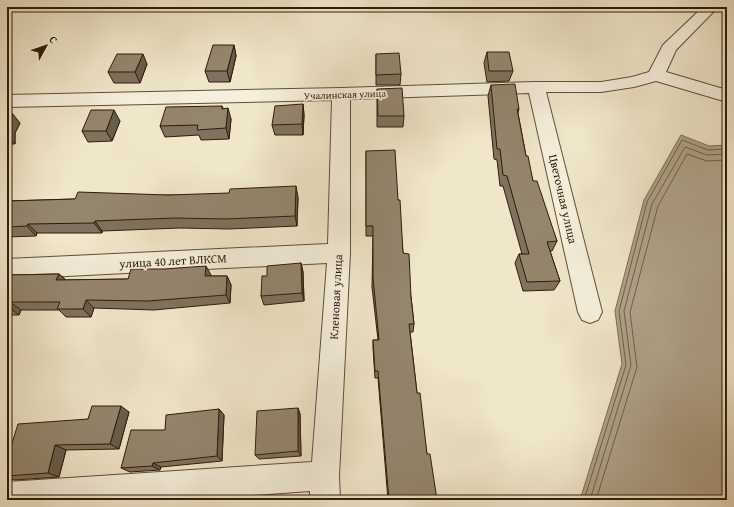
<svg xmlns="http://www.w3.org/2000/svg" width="734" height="507" viewBox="0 0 734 507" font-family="'Gentium Book Plus',serif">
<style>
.water{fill:#afa188;stroke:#7c6b56}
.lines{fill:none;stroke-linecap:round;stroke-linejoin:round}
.shore{stroke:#705e49;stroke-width:1}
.minor-casing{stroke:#604e3a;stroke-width:2}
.minor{fill:#f5efdc;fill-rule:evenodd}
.wall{fill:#7f725e;stroke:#301b0a}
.shaded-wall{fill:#685d4c;stroke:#301b0a}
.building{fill:#94856d;stroke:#301b0a}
.labels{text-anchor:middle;stroke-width:3.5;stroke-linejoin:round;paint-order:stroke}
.far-street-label{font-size:10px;fill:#301b0a;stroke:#f5efdc}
.street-label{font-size:12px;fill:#301b0a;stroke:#f5efdc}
</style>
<rect width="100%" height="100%" fill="#f0e6c9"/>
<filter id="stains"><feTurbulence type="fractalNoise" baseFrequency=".005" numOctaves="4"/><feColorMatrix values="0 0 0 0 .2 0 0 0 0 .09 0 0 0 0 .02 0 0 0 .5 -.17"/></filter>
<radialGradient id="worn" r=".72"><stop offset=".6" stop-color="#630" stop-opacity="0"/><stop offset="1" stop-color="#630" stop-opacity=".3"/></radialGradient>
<polygon class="water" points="681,135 709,146 727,145 727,500 580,500 622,364 615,311 644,200"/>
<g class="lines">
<g class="shore">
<polyline points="584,500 626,365 619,311 647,202 682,140 708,150 727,149"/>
<polyline points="590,500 631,365 624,311 652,204 685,147 707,155 727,154"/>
<polyline points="596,500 637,367 630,312 658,206 687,154 707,161 727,160"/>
</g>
<g class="minor-casing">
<polygon id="minor" points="703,7 718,7 676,50 666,72 727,90 727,102 656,81 634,87 601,92 546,92 602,312 598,320 590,323 582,320 578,312 529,93 350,99 350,253 339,476 340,500 310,500 310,491 181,500 7,500 7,482 312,462 327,263 7,279 7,259 328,244 332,100 7,107 7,95 341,88 536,82 601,82 632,77 649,72 663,45"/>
</g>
<use href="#minor" class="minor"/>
</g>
<g class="wall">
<polygon points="234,45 236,56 230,82 209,82 205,71"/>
<polygon points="487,52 513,71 509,81 487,82 484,63"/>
<polygon points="376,54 401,74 400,85 376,85"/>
<polygon points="147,64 140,83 114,83 108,72"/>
<polygon points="491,85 519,109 518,113 526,156 533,181 557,241 552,251 550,251 560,281 554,290 523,291 515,263 519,254 522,254 503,186 500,186 497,160 494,159 488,96"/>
<polygon points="377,89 404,116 403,127 377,127"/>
<polygon points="303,104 304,115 303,135 275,135 272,125"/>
<polygon points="222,106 223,108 231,119 229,139 201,140 199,135 165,137 160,126"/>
<polygon points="7,113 20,123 15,133 15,144 7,144"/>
<polygon points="120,121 112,141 88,142 82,131"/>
<polygon points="366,151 398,200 403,253 411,297 414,324 413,332 410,332 417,393 427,454 437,500 388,500 378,378 375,378 373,348 373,340 378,340 372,287 373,236 366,236"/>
<polygon points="168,195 298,197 297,226 229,229 180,228 102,231 102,233 37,233 36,236 7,237 7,201 75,199"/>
<polygon points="301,263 303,272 304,301 264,305 261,296 267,276"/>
<polygon points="59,274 66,280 128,279 211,275 211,276 227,276 231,285 230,303 154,310 94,308 91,317 66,317 59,310 21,310 19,315 7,315 7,275"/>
<polygon points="298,408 300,414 301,456 259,459 255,455"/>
<polygon points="219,409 224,415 222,461 161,467 160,470 130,472 121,468 165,430"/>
<polygon points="129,412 119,449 66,450 59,477 15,480 7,478 7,459 88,419"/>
</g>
<g class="shaded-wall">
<polygon points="234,45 236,56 230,82 227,71"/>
<polygon points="143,54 147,64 140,83 135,72"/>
<polygon points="303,104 304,115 303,135 302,124"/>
<polygon points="228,108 231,119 229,139 226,128"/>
<polygon points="114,110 120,121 112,141 106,131"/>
<polygon points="12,113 20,123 15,133 15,144 7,135 7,122"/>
<polygon points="296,186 298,197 297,226 295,216"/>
<polygon points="95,221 102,231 102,233 94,223"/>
<polygon points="28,224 37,233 36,236 27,226"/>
<polygon points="301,263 303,272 304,301 302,293"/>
<polygon points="206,266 211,275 210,285 205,276"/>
<polygon points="59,274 68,282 56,280"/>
<polygon points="227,276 231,285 230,303 226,295"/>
<polygon points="86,300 94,308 91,317 83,309"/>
<polygon points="10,302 21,310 19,315 9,307"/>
<polygon points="121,406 129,412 119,449 110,444"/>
<polygon points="298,408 300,414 301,456 298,451"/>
<polygon points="219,409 224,415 222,461 217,456"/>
<polygon points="55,445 66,450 59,477 48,473"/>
<polygon points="153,463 161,467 160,470 152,466"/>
</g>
<g class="building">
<polygon points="213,45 234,45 227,71 205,71"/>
<polygon points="487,52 509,52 513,71 489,71"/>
<polygon points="399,53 401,74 376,75 376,54"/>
<polygon points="117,54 143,54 135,72 108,72"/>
<polygon points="515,84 519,109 517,109 526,156 528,156 533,181 537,181 557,241 547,242 560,281 527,282 519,254 529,254 507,176 503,175 500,149 497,149 491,85"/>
<polygon points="402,88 404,116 378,116 377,89"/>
<polygon points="303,104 302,124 272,125 275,106"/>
<polygon points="222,106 222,109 228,108 226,128 197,130 198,125 160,126 166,107"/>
<polygon points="91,110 114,110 106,131 82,131"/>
<polygon points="7,113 12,113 7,122"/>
<polygon points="395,150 398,200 400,200 403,253 409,254 411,297 414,324 409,324 417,393 420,393 427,454 430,454 437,500 389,500 378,371 375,371 373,340 379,340 373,278 373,226 366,226 366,151"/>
<polygon points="296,186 295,216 226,219 175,218 95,221 94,223 28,224 27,226 7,227 7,201 75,199 78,192 168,195 229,193 230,189"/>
<polygon points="301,263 302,293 261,296 262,276 267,276 267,266"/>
<polygon points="206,266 205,276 227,276 226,295 148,301 86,300 83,309 57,309 60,302 10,302 9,307 7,307 7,275 59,274 56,280 128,279 131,269 164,269"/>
<polygon points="92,406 121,406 110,444 55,445 48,473 7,476 7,459 18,424 88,419"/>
<polygon points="298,408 298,451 255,455 257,411"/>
<polygon points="219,409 217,456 153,463 152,466 121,468 131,430 165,430 166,415"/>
<polygon points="488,497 489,500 452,500"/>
</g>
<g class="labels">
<g class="far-street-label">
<text transform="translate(345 94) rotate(-2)" y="4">Учалинская улица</text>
</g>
<g class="street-label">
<text transform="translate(563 199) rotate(77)" y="4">Цветочная улица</text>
<text transform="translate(173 261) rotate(-3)" y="4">улица 40 лет ВЛКСМ</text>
<text transform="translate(336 297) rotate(-87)" y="4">Кленовая улица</text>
</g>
</g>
<rect width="734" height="507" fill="none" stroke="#f0e6c9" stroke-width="24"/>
<rect x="8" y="8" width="718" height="491" fill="none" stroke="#301b0a" stroke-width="2"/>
<rect x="12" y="12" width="710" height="483" fill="none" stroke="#301b0a"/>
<g transform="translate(46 46) rotate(50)" stroke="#f5efdc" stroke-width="3" paint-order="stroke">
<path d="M0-3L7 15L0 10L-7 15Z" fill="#301b0a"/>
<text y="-6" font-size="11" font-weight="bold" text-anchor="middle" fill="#301b0a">С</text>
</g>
<rect width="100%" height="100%" filter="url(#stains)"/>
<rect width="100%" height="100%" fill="url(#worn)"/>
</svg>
